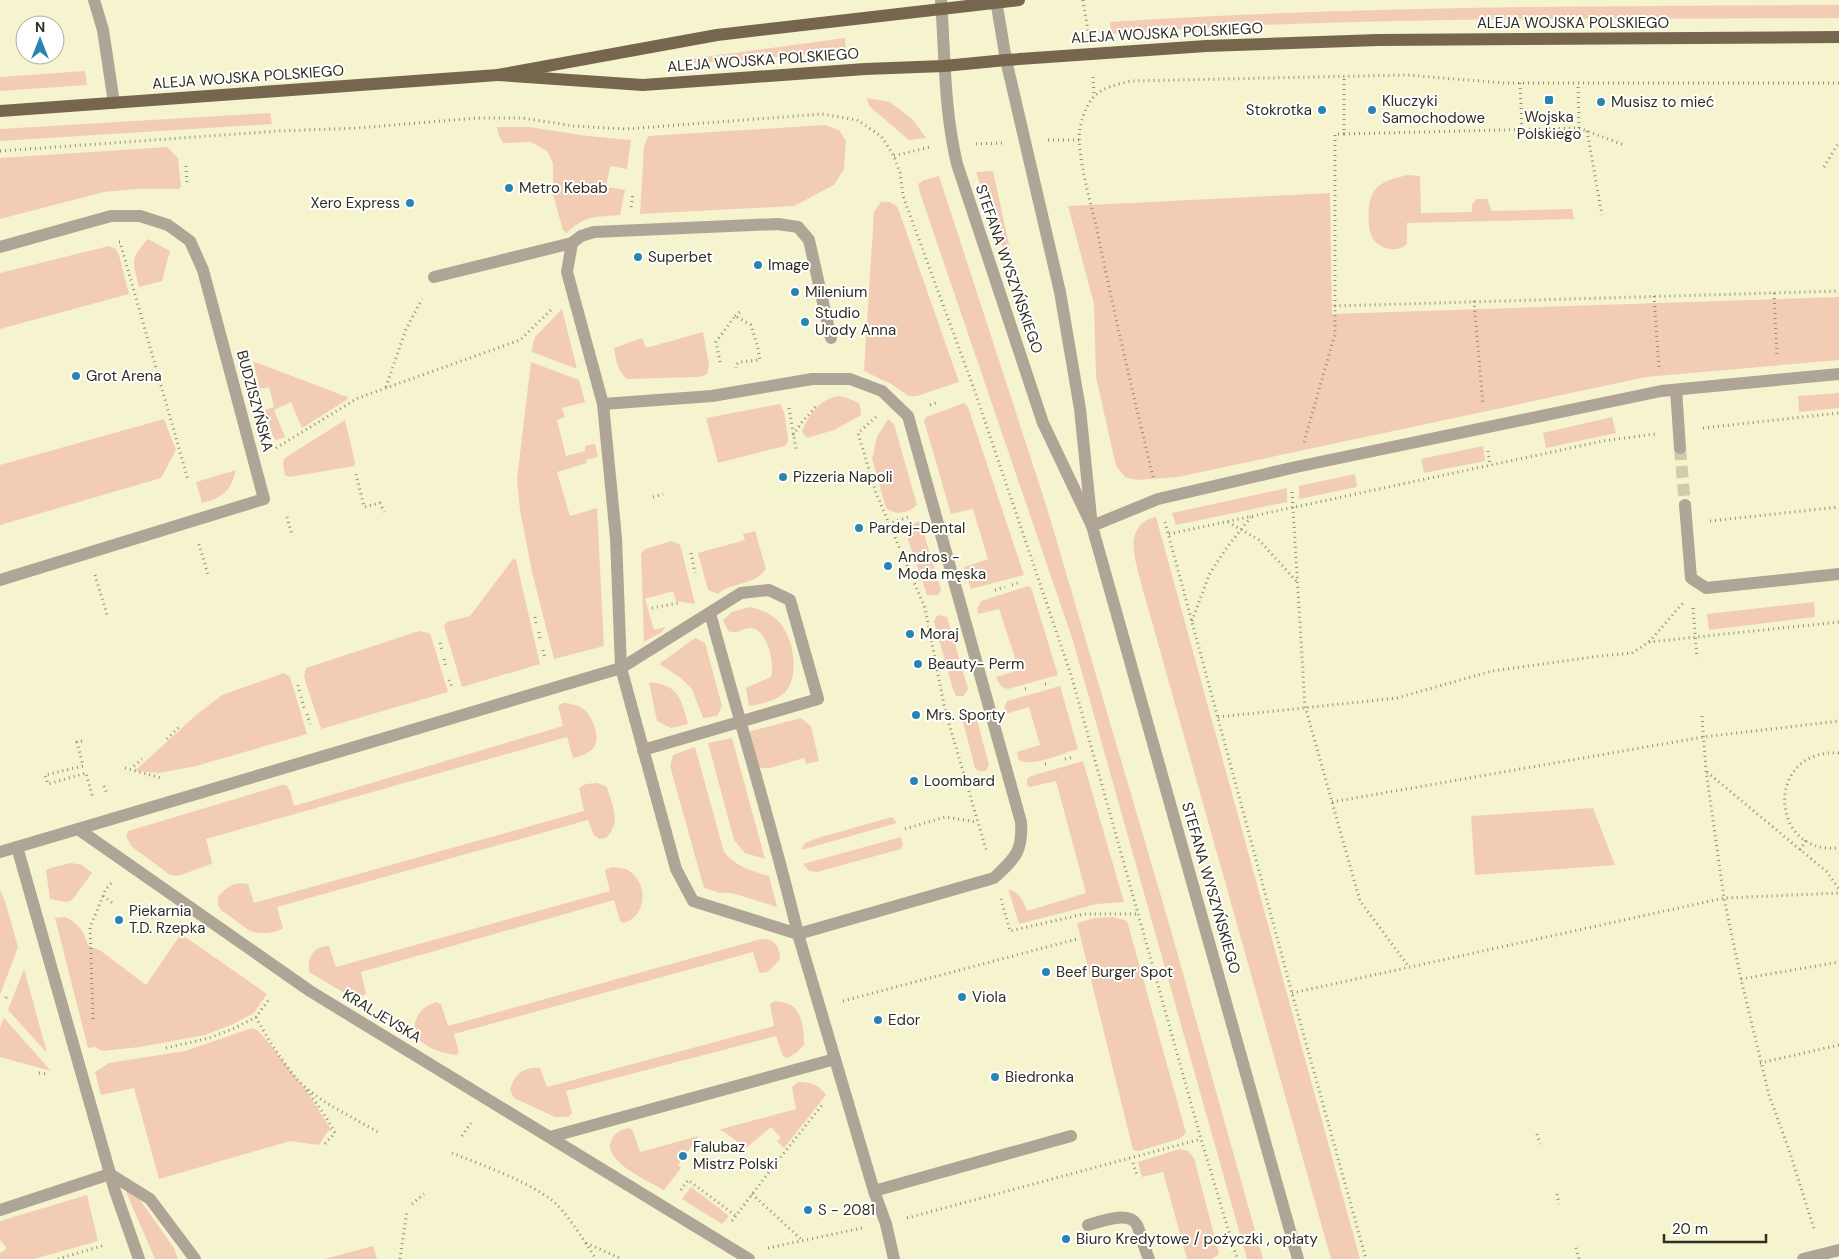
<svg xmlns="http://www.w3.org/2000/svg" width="1839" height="1259" viewBox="0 0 1839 1259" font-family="'DM Sans',sans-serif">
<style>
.green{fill:#f3ccb5}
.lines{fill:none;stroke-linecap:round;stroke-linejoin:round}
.minor-tunnel{stroke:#ceccac;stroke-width:12;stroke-dasharray:12 6;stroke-linecap:butt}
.path{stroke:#918f76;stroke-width:3;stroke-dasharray:1 4;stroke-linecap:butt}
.minor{stroke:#aea597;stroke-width:12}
.major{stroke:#75664d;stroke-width:12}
.poi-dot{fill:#2885b1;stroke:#fff;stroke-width:2}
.labels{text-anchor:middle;stroke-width:4;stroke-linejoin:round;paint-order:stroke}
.street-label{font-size:15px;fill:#2f2e20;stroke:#fff}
.poi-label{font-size:15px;fill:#2f2e20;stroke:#fff;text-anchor:start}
</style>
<rect width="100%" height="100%" fill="#f6f4cf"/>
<g class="green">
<path d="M1839,5V18C1597,20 1353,15 1111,34L1110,22C1352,6 1596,6 1839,5Z"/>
<polygon points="845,38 846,52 684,64 686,60 689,59"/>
<polygon points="85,71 87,85 0,91 0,77"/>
<polygon points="867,98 890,102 913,120 926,138 909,140 869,106"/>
<polygon points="270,113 272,124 0,141 0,129"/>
<polygon points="825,125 839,130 846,141 844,169 834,185 794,206 640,214 644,146 648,136"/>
<path d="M497,127H529L588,136L631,140L627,169L610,166L606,187L625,190L620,215C597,217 584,215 567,233L563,230L553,195V163L547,151L531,142L503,143L498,133Z"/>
<polygon points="167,147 178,158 181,186 179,189 136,189 104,192 0,219 0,158"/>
<polygon points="993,171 1014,268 1013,270 1010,269 976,172"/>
<path d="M1408,175L1420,176L1421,213L1472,212V205L1476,199H1487L1492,211L1572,209L1574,219L1407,223V244C1398,253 1381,250 1373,239C1367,230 1367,200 1374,191C1382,180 1396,178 1408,175Z"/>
<polygon points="939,176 1047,508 1170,927 1263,1259 1247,1259 1073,641 920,193 918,184 924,180"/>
<polygon points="1330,193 1332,314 1839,297 1839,360 1646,377 1178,477 1137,480 1125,477 1116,466 1096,377 1094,304 1068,206"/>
<path d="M881,202C888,201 893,202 898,208L959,382L917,396H909L891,384L864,371L874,212Z"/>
<path d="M148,239L170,251L162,281L139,287C133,261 129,260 148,239Z"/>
<polygon points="109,246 116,249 119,255 129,294 0,329 0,273"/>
<polygon points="562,309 577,369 532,352 533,343 535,337"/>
<path d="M703,332L709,365L707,374L699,377L627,379C617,371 616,359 614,348L642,338L646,348Z"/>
<polygon points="253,361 347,397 348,399 302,428 291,402 274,410 285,437 276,440 273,436 265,410 274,407 269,387 260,389"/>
<polygon points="531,362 579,380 585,402 562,408 565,417 557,420 566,456 585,451 585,446 595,444 598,457 586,460 587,463 557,472 570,516 597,508 604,646 554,659 532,572 520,510 517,479"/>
<polygon points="1839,393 1839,408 1799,412 1798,396"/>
<path d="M839,396L847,398L859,403L861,411L860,416L834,430L807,438L802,432C807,416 821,398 839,396Z"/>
<polygon points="964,403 968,407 1024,575 971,589 964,567 988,559 973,509 951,514 924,421 926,417"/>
<polygon points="780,404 784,412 788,438 788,442 785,446 718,463 706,418"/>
<polygon points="1612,417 1616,433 1546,448 1543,433"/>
<polygon points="164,419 176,450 161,478 0,525 0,465"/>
<path d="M888,419L894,424L917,505C908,513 896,516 886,508L872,459L877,437Z"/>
<polygon points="345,420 355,462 354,466 290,477 285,475 283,463 285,458"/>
<polygon points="1483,446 1485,461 1424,473 1421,459"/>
<path d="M236,470C231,491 222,498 202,503L196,482Z"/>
<polygon points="1355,474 1357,487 1299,499 1299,486"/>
<polygon points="1287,488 1287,502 1176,525 1172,513"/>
<path d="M1156,517L1360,1259H1331L1141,583C1137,565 1125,536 1144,522C1147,519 1152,518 1156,517Z"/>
<polygon points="920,521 941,590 938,595 927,595 904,528"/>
<path d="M755,531L766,569C753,587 733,581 718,594L708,590L698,553L745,540L743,534Z"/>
<polygon points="672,541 680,545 682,552 695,604 676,601 673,591 645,599 654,630 665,627 662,632 644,642 641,554 645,549"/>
<polygon points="513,559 516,560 540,664 462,687 444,626 447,622 470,616"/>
<path d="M1028,586L1031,587L1058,675L1008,689C1000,687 999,684 996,677L1019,670L999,609L978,614L977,609L981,601Z"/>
<polygon points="1814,602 1815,617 1709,630 1707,614"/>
<path d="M749,607C761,609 772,614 780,623C794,639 801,680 782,695C772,702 760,704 749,706L746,688L771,677C775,665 768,628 750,628C741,628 739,635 728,631L723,620L732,612Z"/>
<polygon points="940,615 947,617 968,689 964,696 956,696 953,689 934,622 936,617"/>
<polygon points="419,631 429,633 431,636 448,692 321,729 304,677 306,668"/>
<polygon points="695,638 705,643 722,706 717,716 703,718 692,689 681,678 659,664"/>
<polygon points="284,673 290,677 307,734 196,766 159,773 137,771 136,770 196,715 222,695"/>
<path d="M649,682C679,685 681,698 688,724L671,728L657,721Z"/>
<path d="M1060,686L1078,749C1063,753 1030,769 1018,759L1017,752L1040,745L1029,707L1006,714C1003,709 1005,706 1007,701Z"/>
<path d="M563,703C569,703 577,705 582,708C592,714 601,737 594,747C589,754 581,756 573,758L567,737L206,839L212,862L211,864L178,876L170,875L131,846L126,836L128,831L282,785H286L290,791L294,806L563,726L558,706Z"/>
<polygon points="971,710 975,712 989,765 986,771 978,771 975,768 962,718 962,714 966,711"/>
<polygon points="801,718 811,726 819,761 806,764 804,758 770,768 759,768 747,737 751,731"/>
<polygon points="732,738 765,859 745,853 734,840 708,743"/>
<path d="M695,747L724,852C737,867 751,871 769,876L777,907L732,893H720L704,888L670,766L673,755Z"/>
<path d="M1083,761L1124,902L1097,904L1019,924L1008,889C1021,893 1022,900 1027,911L1086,893L1056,781L1030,787L1027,785V779L1031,776Z"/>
<path d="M597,783L607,787C612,806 622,821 606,838L599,839L594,835L588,820L277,907L283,928C276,934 259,934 250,931L221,910L218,905V897C226,887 235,881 248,884L254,903L584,811L579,788L586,784Z"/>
<polygon points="1593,808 1615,865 1475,875 1471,816"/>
<polygon points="892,817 897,823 801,850 805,843 818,838"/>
<polygon points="901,837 903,845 901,849 817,872 809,871 803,864"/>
<polygon points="71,863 82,865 92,873 72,900 67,902 50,899 46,870 50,868"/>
<path d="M613,867C617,868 624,868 628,870C649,883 647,916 624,923L620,921L614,900L361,972L366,994L361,997L346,994L309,972C307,958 313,946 329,946L336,967L610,891L605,871L606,869Z"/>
<polygon points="0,890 5,901 18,947 0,995"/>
<path d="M65,917C78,923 84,931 88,945L101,951L146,985L181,934L267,994L254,1013L231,1025L205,1035L140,1047L102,1051L95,1047L88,1048L55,918Z"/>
<polygon points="1113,917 1127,921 1186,1133 1179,1139 1139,1151 1133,1150 1077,923 1095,918"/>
<path d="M761,939C774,938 780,946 780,959L768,972L761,973L759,972L753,952L454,1034L459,1052L457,1055C439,1053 407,1043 416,1020C420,1009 426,1006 436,1002L441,1004L448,1026Z"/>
<polygon points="24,969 47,1053 8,1010"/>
<path d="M775,1001C780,1002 786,1002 791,1005C803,1012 804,1033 804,1045L796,1053L787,1058L783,1056L776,1036L566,1091L572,1113L568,1117H555L514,1098L510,1090C514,1075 523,1066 540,1068L547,1087L774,1026L770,1004Z"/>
<polygon points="4,1018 51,1071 0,1057 0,1028"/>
<polygon points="252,1028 257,1030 264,1037 306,1090 332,1131 328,1131 319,1145 290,1141 159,1179 134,1088 101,1095 95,1072 109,1063 185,1051"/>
<path d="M798,1082C811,1082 818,1084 826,1095L784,1148L777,1141L781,1138L771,1127L746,1148L723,1131L718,1130L796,1109L792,1087Z"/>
<path d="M629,1128L633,1131L640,1152L699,1136L678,1165L681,1168L664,1190C649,1181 603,1162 611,1141C613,1133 621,1130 629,1128Z"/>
<polygon points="1179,1149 1188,1151 1194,1158 1219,1254 1212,1259 1187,1259 1163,1172 1142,1177 1138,1162"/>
<polygon points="691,1187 729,1216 722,1224 682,1199"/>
<polygon points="133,1190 174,1248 178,1259 155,1259 127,1194 126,1191"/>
<polygon points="87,1195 98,1241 34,1259 0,1259 0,1253 5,1250 6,1247 0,1240 0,1221"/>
<polygon points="373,1246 377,1259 324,1259"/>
</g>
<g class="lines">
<polyline class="minor-tunnel" points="1680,448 1685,505"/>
<g class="path">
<polyline points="1083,0 1088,31"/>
<polyline points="1093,77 1094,94"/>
<polyline points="1520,83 1522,130"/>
<polyline points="1579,128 1624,145"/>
<polyline points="1587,131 1602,215"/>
<polyline points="1344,134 1579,128 1578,83"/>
<polyline points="1048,140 1080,140"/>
<polyline points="976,144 1002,143"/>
<polyline points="0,151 279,131 358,128 477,118 522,118 574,126 626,129 822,114 857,120 881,136 894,156 900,173 903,196 974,389 1072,678 1201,1139 1237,1259"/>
<polyline points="894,156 930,147"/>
<polyline points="186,166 187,185"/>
<polyline points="1824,167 1839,142"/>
<polyline points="631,207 633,193"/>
<polyline points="119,242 120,242 188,480"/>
<polyline points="1774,293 1777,357"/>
<polyline points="1654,296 1659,368"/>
<polyline points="1474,301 1483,405"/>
<polyline points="1335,306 1335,134 1344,134 1344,77"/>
<polyline points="735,316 741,311"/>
<polyline points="720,362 716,342 735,316 751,325 758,348 760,360 739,362 736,365 736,368"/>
<polyline points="386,387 406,329 422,299"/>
<polyline points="930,405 939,402"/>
<polyline points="789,408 796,449"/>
<polyline points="876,417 858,433 876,493 925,608 945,710 987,853"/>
<polyline points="1703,428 1839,413"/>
<polyline points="793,435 802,422 818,404"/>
<polyline points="1304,442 1335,334 1335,306 1839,291"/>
<polyline points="276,448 358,398 520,340 553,308"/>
<polyline points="1488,451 1490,465"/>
<polyline points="356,474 364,507 380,503 384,512"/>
<path d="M1153,477C1133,393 1113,309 1096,225C1090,201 1076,151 1080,128C1088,94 1099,88 1131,81L1407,75L1504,83H1839"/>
<polyline points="1292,492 1305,706 1360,901 1409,967"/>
<polyline points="653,497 663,494"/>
<polyline points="287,517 292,535"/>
<polyline points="1710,521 1839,507"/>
<polyline points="1165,522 1292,993 1366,1259"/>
<polyline points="1228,522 1259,540 1298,583"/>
<polyline points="888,524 911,516"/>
<polyline points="1169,534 1603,441 1655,434"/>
<polyline points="199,544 208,575"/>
<polyline points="691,553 695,573"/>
<polyline points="95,575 107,615"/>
<polyline points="1012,585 1021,582"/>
<polyline points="995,590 1005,587"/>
<polyline points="652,608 678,603"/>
<polyline points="1693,608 1697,658"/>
<polyline points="535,617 536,623"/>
<polyline points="1192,621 1209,575 1225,550 1251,517"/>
<polyline points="539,632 540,638"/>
<polyline points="1649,642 1683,603"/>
<polyline points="440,643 442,650"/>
<polyline points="543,650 545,658"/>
<polyline points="444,659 446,668"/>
<polyline points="449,680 452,687"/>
<polyline points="1045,684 1050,683"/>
<polyline points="298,685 300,693"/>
<polyline points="1025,689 1029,688"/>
<polyline points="301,697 304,708"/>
<polyline points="307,714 310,724"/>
<polyline points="1702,716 1706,771 1724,898 1741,979 1769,1095 1788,1147 1815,1232"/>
<polyline points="1218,717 1397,698 1492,671 1600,656 1632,653 1649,642 1839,622"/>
<polyline points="167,739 180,726"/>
<polyline points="82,741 77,742 83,766 45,775 48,784 86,773 93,799"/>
<path d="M1839,753C1765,748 1768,855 1839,848"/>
<polyline points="1065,759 1074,757"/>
<polyline points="1045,764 1050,763"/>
<polyline points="134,766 142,759"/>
<polyline points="125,768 161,778"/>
<polyline points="1707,772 1827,872 1839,889"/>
<polyline points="104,786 107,794"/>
<polyline points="1332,802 1703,737 1839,721"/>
<polyline points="905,829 945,817 977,822"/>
<polyline points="1800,850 1806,840"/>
<polyline points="103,896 114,904"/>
<polyline points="1001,899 1010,931 1084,914 1139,914"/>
<polyline points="151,918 156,911"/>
<polyline points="1741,979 1839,962"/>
<polyline points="1292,993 1724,898 1839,893"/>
<polyline points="6,998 8,994"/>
<polyline points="843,1001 1077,939"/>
<path d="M256,1017C267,1038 281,1060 297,1079C315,1100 354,1118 378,1132"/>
<polyline points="93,1019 90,927 106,889 113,881"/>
<polyline points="166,1048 209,1038 235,1028 256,1017 270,998"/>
<polyline points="1760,1063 1839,1045"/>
<polyline points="39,1073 48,1074"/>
<polyline points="307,1090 324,1114 335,1133 323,1146"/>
<polyline points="1537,1134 1540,1144"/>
<polyline points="462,1136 471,1123"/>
<path d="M452,1153C484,1166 520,1178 549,1198C566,1210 584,1241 596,1259"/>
<polyline points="1133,1163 1137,1175"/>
<polyline points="681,1190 688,1180 736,1216"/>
<polyline points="752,1194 803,1241"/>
<polyline points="1557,1194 1559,1204"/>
<polyline points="412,1204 424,1194"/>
<polyline points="907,1218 1201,1139"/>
<polyline points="732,1221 772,1168 823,1104"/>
<polyline points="586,1243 622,1259"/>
<polyline points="768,1248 862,1228"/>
<polyline points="1576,1248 1579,1259"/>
<polyline points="58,1259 105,1245"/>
<polyline points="400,1259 407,1210"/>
</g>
<g class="minor">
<polyline points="94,0 103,30 114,103"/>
<path d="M941,0C945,55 944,110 957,164L1043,423L1092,526L1298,1259"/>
<polyline points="996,0 1006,60 1060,292 1080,409 1091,517"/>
<polyline points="572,243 567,272 603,404 616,538 621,668 676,869 693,901 798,934 874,1191 886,1224 894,1259"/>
<polyline points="0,247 111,216 140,216 168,225 190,241 203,270 264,499 0,580"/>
<polyline points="434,277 572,243 581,236 594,232 778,224 798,227 809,240 831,338"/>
<polyline points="1676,390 1680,448"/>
<path d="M603,404L712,396L812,379H850L882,391L908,416L1021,822C1023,852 1015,858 994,878L798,934C772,826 739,720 710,613"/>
<polyline points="1685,505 1691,578 1706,588 1839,574"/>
<polyline points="1092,526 1158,499 1296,467 1661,391 1839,374"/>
<polyline points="78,829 621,668 741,593 769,590 790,600 818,699 643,750"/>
<polyline points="17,847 115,1191 139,1259"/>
<polyline points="0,852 78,829 310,991 749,1259"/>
<polyline points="550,1137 835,1059"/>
<polyline points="874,1191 1071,1136"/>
<polyline points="0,1210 110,1174 150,1199 195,1259"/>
<path d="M1088,1225C1100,1222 1129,1210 1137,1225C1142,1236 1144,1248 1149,1259"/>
<polyline points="1803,1259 1839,1250"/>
</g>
<g class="major">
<polyline points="498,75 643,85 865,69 944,66 1006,60 1206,46 1378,40 1839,37"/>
<polyline points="0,111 498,75 717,35 1019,0"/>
</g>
</g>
<g class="poi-dot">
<rect x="1544" y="95" width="10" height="10" rx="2.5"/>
<circle cx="1601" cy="102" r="5"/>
<circle cx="1322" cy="110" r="5"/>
<circle cx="1372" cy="110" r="5"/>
<circle cx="509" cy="188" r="5"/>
<circle cx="410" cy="203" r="5"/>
<circle cx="638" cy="257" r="5"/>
<circle cx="758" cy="265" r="5"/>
<circle cx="795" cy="292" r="5"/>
<circle cx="805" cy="322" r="5"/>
<circle cx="76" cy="376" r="5"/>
<circle cx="783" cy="477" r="5"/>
<circle cx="859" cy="528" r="5"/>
<circle cx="888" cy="566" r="5"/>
<circle cx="910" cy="634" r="5"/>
<circle cx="918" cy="664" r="5"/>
<circle cx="916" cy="715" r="5"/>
<circle cx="914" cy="781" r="5"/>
<circle cx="119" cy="920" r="5"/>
<circle cx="1046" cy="972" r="5"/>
<circle cx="962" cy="997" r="5"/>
<circle cx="878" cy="1020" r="5"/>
<circle cx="995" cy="1077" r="5"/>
<circle cx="683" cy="1156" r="5"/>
<circle cx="808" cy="1210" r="5"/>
<circle cx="1066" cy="1239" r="5"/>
</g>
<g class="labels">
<g class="street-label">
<text x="1573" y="28">ALEJA WOJSKA POLSKIEGO</text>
<text transform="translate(1167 33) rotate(-3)" y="5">ALEJA WOJSKA POLSKIEGO</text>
<text transform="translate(763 60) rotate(-4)" y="5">ALEJA WOJSKA POLSKIEGO</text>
<text transform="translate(248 77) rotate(-4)" y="5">ALEJA WOJSKA POLSKIEGO</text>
<text transform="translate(1009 269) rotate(71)" y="5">STEFANA WYSZYŃSKIEGO</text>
<text transform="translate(255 401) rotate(75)" y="5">BUDZISZYŃSKA</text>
<text transform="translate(1211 888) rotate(74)" y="5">STEFANA WYSZYŃSKIEGO</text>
<text transform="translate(382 1016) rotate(31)" y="5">KRALJEVSKA</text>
</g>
<g class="poi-label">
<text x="1382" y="106">Kluczyki<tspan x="1382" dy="17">Samochodowe</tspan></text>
<text x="1611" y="107">Musisz to mieć</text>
<text x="1312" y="115" text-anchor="end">Stokrotka</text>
<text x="1549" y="122" text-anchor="middle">Wojska<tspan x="1549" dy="17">Polskiego</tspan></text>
<text x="519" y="193">Metro Kebab</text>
<text x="400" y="208" text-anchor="end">Xero Express</text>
<text x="648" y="262">Superbet</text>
<text x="768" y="270">Image</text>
<text x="805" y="297">Milenium</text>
<text x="815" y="318">Studio<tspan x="815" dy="17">Urody Anna</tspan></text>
<text x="86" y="381">Grot Arena</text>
<text x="793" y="482">Pizzeria Napoli</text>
<text x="869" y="533">Pardej-Dental</text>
<text x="898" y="562">Andros -<tspan x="898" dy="17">Moda męska</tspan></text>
<text x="920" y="639">Moraj</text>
<text x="928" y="669">Beauty- Perm</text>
<text x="926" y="720">Mrs. Sporty</text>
<text x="924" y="786">Loombard</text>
<text x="129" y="916">Piekarnia<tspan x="129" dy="17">T.D. Rzepka</tspan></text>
<text x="1056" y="977">Beef Burger Spot</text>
<text x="972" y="1002">Viola</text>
<text x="888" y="1025">Edor</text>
<text x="1005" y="1082">Biedronka</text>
<text x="693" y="1152">Falubaz<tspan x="693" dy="17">Mistrz Polski</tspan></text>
<text x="818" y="1215">S - 2081</text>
<text x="1076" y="1244">Biuro Kredytowe / pożyczki , opłaty</text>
</g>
</g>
<g transform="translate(40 40)"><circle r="24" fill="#ffffff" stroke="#acaba6"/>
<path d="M0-4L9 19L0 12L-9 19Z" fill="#2885b1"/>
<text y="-8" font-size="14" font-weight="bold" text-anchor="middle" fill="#2f2e20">N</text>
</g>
<path d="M1664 1234v8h102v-8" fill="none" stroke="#2f2e20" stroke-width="2.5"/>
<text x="1672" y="1234" font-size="15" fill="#2f2e20" stroke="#ffffff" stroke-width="4" paint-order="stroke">20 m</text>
</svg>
